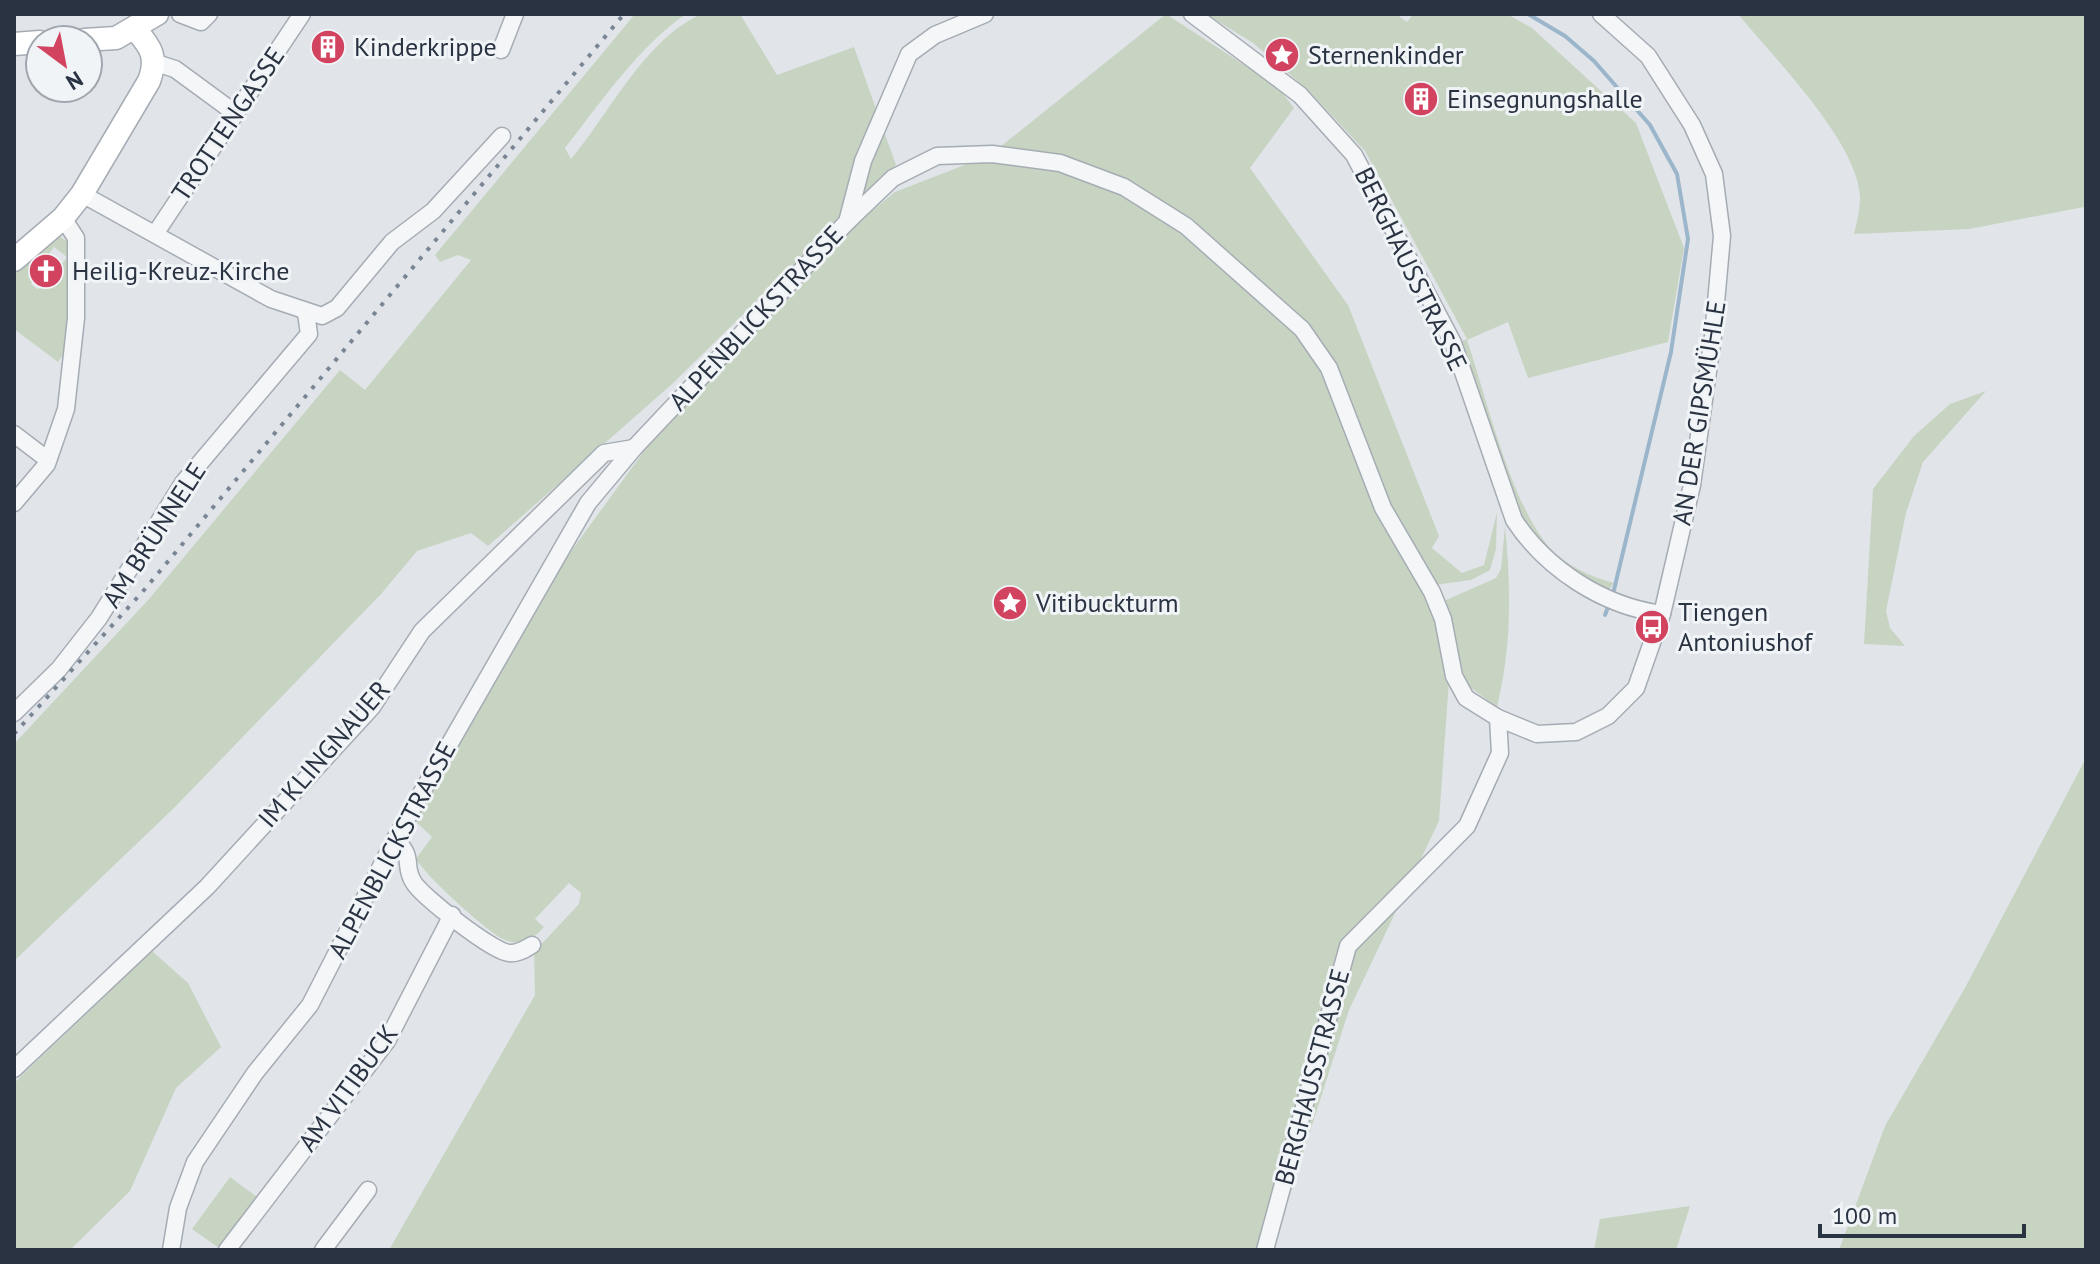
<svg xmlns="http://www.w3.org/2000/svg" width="2100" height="1264" viewBox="0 0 2100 1264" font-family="'PT Sans',sans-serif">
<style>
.green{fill:#c7d4c2;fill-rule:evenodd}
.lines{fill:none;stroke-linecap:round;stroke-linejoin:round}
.stream{stroke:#9bb5cb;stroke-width:4}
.street-casing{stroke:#a6acb4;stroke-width:19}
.secondary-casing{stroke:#a6acb4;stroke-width:25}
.street{stroke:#f4f6f8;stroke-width:16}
.secondary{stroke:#fff;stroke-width:22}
.rail{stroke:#7a8594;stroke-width:4;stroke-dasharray:4 8;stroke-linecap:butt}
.labels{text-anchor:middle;stroke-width:6;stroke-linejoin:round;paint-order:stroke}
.poi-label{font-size:26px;fill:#293342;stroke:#f1f4f7;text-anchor:start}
.street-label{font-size:26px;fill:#293342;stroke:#f1f4f7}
</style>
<rect width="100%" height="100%" fill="#e1e5ea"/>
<g class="green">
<path d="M635,14H686C637,48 602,101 565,148L571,159C609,114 642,44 697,16C708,10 728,14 740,14L777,75L854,47L896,165L671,385L488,546L471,533L417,551L381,594L174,808L14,961V744L149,599L340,370L365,390L471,260L458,255L440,262L435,255Z"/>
<path d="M1166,14L1278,87L1294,108L1250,168L1348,305L1439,536L1432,548L1462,573L1484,565L1497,512L1496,549L1490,570L1471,580L1434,585L1437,604L1496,578L1501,569L1505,526C1511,589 1512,645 1497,707L1467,685L1449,681L1439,821L1349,1010L1272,1250H389L535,995L534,952L579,904L581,893L569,883L535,919L544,927C533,939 522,947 505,940C489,934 424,874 416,859L432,837L412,818L553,576L650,443L862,219L895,192L990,155Z"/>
<path d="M1206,14H1396L1407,22L1413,14H1507L1532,28L1636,123L1684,248L1668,342L1528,378L1508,322L1467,340C1487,399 1510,501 1549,547C1565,565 1591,577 1614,583L1608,591L1561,565L1518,517L1457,343L1467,339L1365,151L1309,91L1253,43Z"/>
<path d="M1738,14H2086L2084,207L1969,229L1854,234C1857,222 1860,209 1860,197C1858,142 1773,57 1738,14Z"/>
<path d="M59,236L72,245L69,346L58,362L14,329V271ZM54,247L67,257L45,287L37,289L31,284L40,265L36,262L40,256L45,259Z"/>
<polygon points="1986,391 1923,462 1906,513 1886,611 1890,628 1905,646 1864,644 1873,489 1914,436 1950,404"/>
<polygon points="2086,758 2086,1250 1839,1250 1885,1126 1966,986"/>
<polygon points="152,951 188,983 221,1047 176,1088 130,1191 70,1250 14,1250 14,1083"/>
<polygon points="230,1177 257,1197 219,1248 192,1229"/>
<polygon points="1690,1206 1676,1250 1594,1250 1600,1219"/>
</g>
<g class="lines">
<g class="stream">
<polyline points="1528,14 1565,36 1594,61 1650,125 1677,174 1688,239 1671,352 1613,594"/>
<polyline points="1605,615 1610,602"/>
</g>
<g class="street-casing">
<g id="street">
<polyline points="180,14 201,22 209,14"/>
<path d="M1192,14L1300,95L1354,155L1453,343L1514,520C1546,569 1603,606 1662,614"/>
<polyline points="501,50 515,14"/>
<polyline points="156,63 175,69 235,113"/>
<polyline points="82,194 271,299 322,316 337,308 392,242 433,211 502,136"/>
<polyline points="847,222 863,161 909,54 935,35 985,14"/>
<polyline points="155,234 302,14"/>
<polyline points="14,434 48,460"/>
<polyline points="14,503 47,464 66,409 76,318 76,238 63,218"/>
<polyline points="14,713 59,669 99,618 183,483 309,334 306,313"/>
<path d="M395,839C416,859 402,865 414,883C423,897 493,952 509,953C518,954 525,949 532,945"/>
<polyline points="14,1069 207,887 372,707 422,631 604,453 634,448"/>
<polyline points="171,1250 178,1208 195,1162 255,1073 310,1005 395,839 588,503 634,448 846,223 893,178 937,156 992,154 1060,163 1124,187 1186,226 1302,329 1329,368 1383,508 1432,592 1443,619 1454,676 1466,698 1498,718 1537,734 1576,732 1608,716 1636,688 1662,614 1692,485 1713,336 1722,236 1714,174 1692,125 1648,56 1601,14"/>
<polyline points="227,1250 387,1041 452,915"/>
<polyline points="323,1250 368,1190"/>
<polyline points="1265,1250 1348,946 1467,826 1500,753 1498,718"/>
</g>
</g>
<g class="secondary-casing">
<g id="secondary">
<polyline points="84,40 116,38 157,14"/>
<polyline points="14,44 40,42"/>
<path d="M14,260L63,218L82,194L149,81C158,57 151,47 135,29"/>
</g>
</g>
<use href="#street" class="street"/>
<use href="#secondary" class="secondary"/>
<polyline class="rail" points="14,734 145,589 624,14"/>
</g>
<defs>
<g id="building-disc" transform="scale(1.8)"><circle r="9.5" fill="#d24360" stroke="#f1f4f7"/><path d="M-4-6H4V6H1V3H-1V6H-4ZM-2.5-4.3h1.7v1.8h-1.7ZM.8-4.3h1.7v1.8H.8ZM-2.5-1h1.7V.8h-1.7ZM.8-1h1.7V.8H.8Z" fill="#fff"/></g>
<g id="sight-disc" transform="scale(1.8)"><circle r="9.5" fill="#d24360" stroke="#f1f4f7"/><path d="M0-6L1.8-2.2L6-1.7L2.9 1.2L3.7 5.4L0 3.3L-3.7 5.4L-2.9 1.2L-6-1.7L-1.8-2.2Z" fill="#fff"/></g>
<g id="church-disc" transform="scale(1.8)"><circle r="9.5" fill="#d24360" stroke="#f1f4f7"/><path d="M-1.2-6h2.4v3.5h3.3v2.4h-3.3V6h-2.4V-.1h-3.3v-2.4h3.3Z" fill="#fff"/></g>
<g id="bus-disc" transform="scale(1.8)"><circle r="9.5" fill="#d24360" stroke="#f1f4f7"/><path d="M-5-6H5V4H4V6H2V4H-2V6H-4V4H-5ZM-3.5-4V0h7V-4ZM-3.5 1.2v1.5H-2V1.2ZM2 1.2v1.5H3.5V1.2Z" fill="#fff"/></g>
</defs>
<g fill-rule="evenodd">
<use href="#building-disc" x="328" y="47"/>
<use href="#sight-disc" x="1282" y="55"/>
<use href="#building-disc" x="1421" y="99"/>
<use href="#church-disc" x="46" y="271"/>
<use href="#sight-disc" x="1010" y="603"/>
<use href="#bus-disc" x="1652" y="627"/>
</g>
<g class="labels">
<g class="poi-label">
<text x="354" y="56">Kinderkrippe</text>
<text x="1308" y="64">Sternenkinder</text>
<text x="1447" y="108">Einsegnungshalle</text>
<text x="72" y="280">Heilig-Kreuz-Kirche</text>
<text x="1036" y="612">Vitibuckturm</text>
<text x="1678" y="621">Tiengen<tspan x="1678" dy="30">Antoniushof</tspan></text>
</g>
<g class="street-label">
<text transform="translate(228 124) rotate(-56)" y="9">TROTTENGASSE</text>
<text transform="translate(1411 269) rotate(64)" y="9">BERGHAUSSTRASSE</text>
<text transform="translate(756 318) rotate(-47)" y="9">ALPENBLICKSTRASSE</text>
<text transform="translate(1699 413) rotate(-81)" y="9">AN DER GIPSMÜHLE</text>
<text transform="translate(154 535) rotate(-57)" y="9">AM BRÜNNELE</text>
<text transform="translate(324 754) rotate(-49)" y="9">IM KLINGNAUER</text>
<text transform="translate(392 850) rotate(-62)" y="9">ALPENBLICKSTRASSE</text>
<text transform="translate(1312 1077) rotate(-75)" y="9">BERGHAUSSTRASSE</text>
<text transform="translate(348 1088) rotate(-54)" y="9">AM VITIBUCK</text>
</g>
</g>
<rect width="2100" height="1264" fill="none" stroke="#293342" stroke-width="32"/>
<g transform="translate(64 64) rotate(148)"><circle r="38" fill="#f1f4f7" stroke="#a1a7af" stroke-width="2"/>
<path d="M0-6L14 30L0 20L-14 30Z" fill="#d24360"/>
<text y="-12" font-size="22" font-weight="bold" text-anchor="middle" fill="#293342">N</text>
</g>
<path d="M1820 1224v12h204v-12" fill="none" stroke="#293342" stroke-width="4"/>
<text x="1832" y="1224" font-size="24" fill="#293342" stroke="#f1f4f7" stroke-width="6" paint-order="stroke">100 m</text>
</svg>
